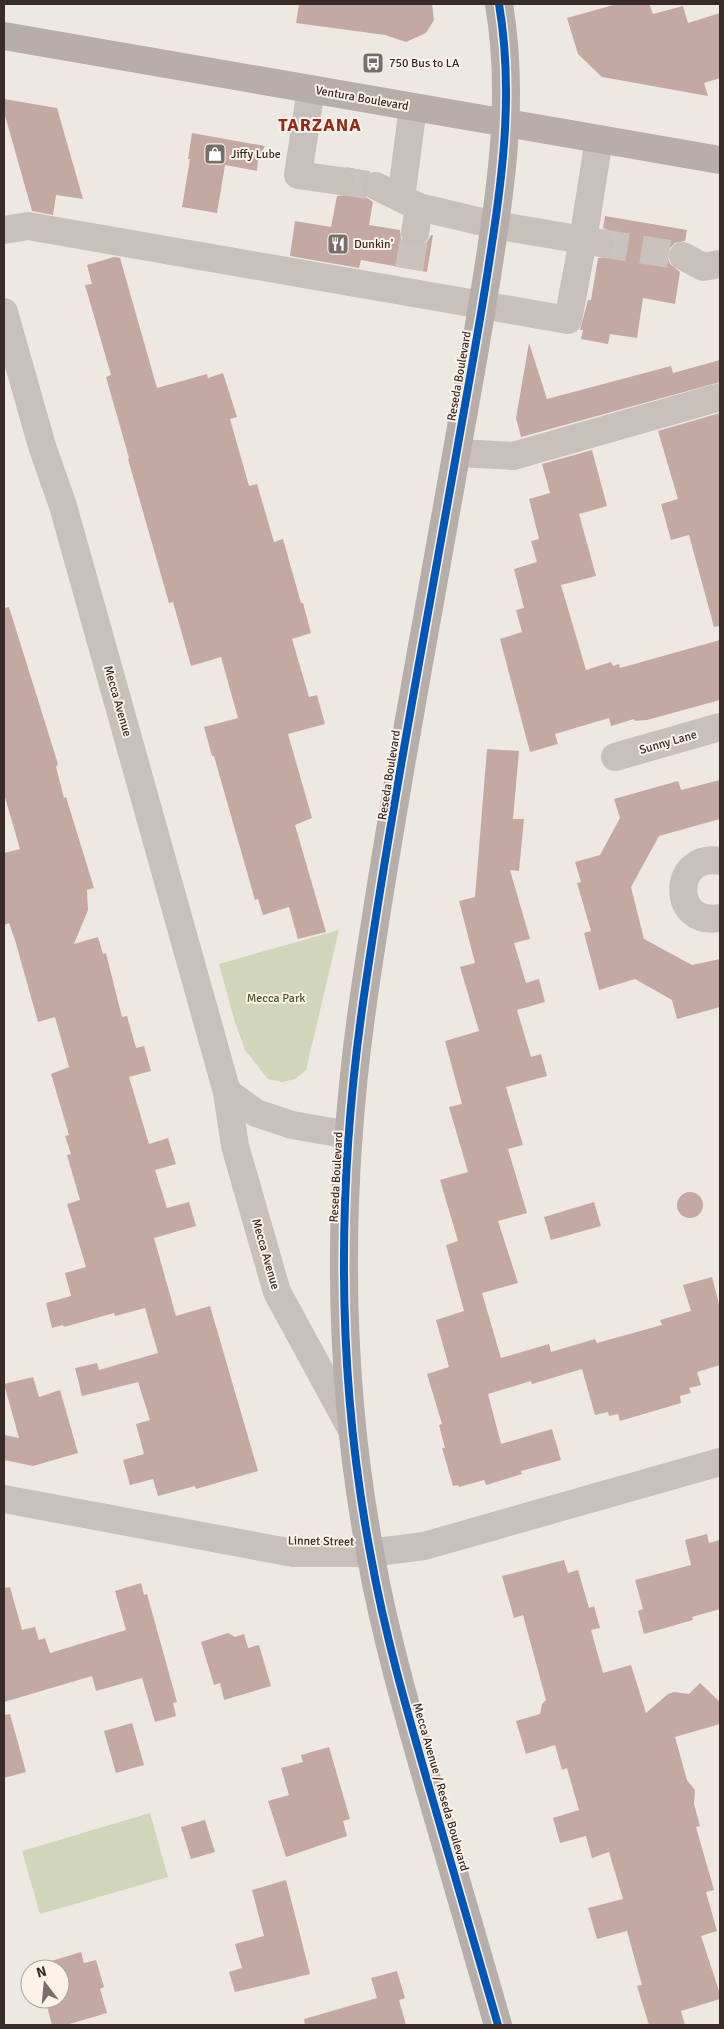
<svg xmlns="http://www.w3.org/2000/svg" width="724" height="2029" viewBox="0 0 724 2029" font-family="Signika,sans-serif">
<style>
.green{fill:#d1d5ba}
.building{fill:#c4a9a2}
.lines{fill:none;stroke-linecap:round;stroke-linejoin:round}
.minor-tunnel{stroke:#cac2bd;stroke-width:28;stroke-dasharray:28 14;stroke-linecap:butt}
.minor{stroke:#c8c0bb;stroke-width:28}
.major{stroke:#b7aeaa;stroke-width:28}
.cycleway-casing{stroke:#fbf2e9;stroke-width:11}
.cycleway{stroke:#0057b8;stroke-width:8}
.labels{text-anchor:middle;stroke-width:4;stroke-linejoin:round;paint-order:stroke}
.poi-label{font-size:12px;fill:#392c28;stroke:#fbf2e9;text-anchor:start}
.street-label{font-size:12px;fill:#392c28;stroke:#fbf2e9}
.park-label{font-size:12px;fill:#4c5a29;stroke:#fbf2e9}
.district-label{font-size:18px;font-weight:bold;letter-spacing:1px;fill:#902d1a;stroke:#fbf2e9}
</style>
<rect width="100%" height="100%" fill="#eee8e2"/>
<g class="green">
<polygon points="339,930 306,1070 295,1079 282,1082 268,1079 245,1050 235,1022 219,964"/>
<polygon points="150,1813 168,1877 40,1914 22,1851"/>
</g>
<g class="building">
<polygon points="299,4 432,4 434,20 426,33 406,42 385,35 296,23"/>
<polygon points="617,4 649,4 653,14 683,6 688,23 720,13 720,78 704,83 708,96 602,77 578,54 567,18"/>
<polygon points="4,99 57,108 83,199 56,195 53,215 32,211 4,112"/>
<polygon points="192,133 265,146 258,159 257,171 225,165 217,213 182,207 190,159 188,159"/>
<polygon points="346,167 371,172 362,179 360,187 363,195 373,202 369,225 400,230 401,239 405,245 412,248 421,247 427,242 431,235 433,235 427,272 361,260 359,268 290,256 295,221 331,227 337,196 346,195 353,190 355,184 354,175"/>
<polygon points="605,216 687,230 685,241 675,243 669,249 667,256 670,264 680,272 675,304 643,298 637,338 610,334 608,344 581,339 583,330 580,330 588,300 591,300 598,258 606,257 612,253 615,246 614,237 610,231 603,228"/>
<polygon points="114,257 120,258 157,388 207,374 208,378 223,373 237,417 230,419 249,486 257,484 274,542 283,539 301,603 303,603 311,633 292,639 309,697 317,695 325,724 288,734 312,818 295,825 326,932 298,939 289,907 263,915 258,899 255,900 214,756 212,756 204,727 238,718 221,657 191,666 173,602 169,603 128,459 129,458 106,377 111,375 85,285 92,284 87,265"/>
<polygon points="529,343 547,399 671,366 673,373 720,360 720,382 521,437 516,418"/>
<polygon points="720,413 720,626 714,627 689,535 671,540 661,504 678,499 658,431"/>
<polygon points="592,450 607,506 579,514 596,576 561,585 586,670 611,662 613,666 619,664 620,668 720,640 720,700 647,720 635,721 634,719 611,726 609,718 555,734 558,744 530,752 500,639 522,632 516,610 524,608 514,569 537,562 531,541 539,539 529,499 550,493 542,464"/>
<polygon points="9,607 58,764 56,767 64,798 66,797 94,888 87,890 88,910 74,944 98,937 103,954 106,953 122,1017 127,1016 136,1048 144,1046 151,1071 129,1077 149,1144 168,1138 176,1164 155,1170 167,1208 189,1202 196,1226 154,1238 176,1316 210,1306 258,1471 196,1489 195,1486 158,1496 153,1479 130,1485 123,1460 144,1454 136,1424 150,1420 138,1382 82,1396 75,1368 97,1363 99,1370 158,1353 145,1308 115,1316 114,1313 64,1327 63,1325 52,1328 46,1303 71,1296 65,1273 86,1267 67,1204 80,1200 67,1155 71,1154 65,1136 69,1135 51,1074 69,1067 55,1017 38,1022 15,940 9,923 4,925 4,853 20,849 4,794 4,608"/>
<polygon points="487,749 519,751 513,819 524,819 519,871 510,870 530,939 514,943 526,983 539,979 545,1002 517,1010 531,1057 541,1054 547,1076 506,1087 523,1145 508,1149 527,1213 498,1221 518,1283 482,1293 501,1358 549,1344 551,1352 595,1339 597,1343 662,1325 660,1320 691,1311 683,1285 712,1277 720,1308 720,1365 697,1372 701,1385 689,1388 691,1393 680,1396 681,1403 620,1421 618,1414 609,1416 608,1412 595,1415 582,1369 532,1384 531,1381 488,1394 501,1444 552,1429 561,1460 521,1471 522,1474 486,1485 484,1480 459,1487 458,1485 453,1486 442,1448 445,1448 439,1425 442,1424 427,1374 449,1367 436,1320 464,1311 446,1245 458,1241 440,1180 468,1172 449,1107 462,1104 445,1041 479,1031 460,967 475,963 459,901 475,897"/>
<polygon points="720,780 720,819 659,836 631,887 644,939 692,965 720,959 720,1007 677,1019 672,1000 635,979 599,990 584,933 591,931 577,883 581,882 575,862 600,855 620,818 614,799 678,781 681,790"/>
<circle cx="690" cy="1205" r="13"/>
<polygon points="594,1202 601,1226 551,1240 544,1217"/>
<polygon points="33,1377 39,1397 60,1390 78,1453 33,1466 4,1460 4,1435 19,1438 4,1384"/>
<polygon points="707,1534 709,1543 720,1540 720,1609 692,1617 693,1620 644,1634 638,1611 643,1609 635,1580 691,1565 685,1540"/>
<polygon points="564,1560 568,1573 578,1570 589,1608 594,1606 600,1628 591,1630 603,1673 631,1665 646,1713 668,1694 674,1692 689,1694 700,1683 720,1702 720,1724 675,1737 687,1780 695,1790 694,1804 700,1826 696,1827 714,1890 706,1892 717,1931 701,1936 720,1994 720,1999 681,2011 685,2025 649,2025 637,1986 642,1985 627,1931 597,1939 588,1908 623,1899 609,1852 592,1858 586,1836 560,1843 553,1818 579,1810 567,1768 562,1770 555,1745 526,1754 516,1721 540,1714 542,1704 546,1700 523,1615 514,1618 502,1576"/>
<polygon points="141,1583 144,1595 147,1594 177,1702 173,1703 176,1716 155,1722 142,1678 96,1691 92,1676 4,1702 4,1588 10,1587 22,1630 35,1627 39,1640 45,1638 50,1653 126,1630 115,1591"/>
<polygon points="228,1633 235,1637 244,1634 248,1648 259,1645 271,1686 224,1700 220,1683 214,1685 201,1642"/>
<polygon points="10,1714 26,1772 4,1778 4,1715"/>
<polygon points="132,1723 144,1765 116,1773 104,1731"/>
<polygon points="329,1747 350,1819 343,1821 347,1836 286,1857 268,1801 289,1795 281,1768 303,1762 301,1755"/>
<polygon points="205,1820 215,1852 191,1859 181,1827"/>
<polygon points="286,1880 310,1974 235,1992 229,1972 242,1968 235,1944 264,1936 252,1890"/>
<polygon points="81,1952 84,1963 96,1960 104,1987 100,1989 107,2013 66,2025 52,2025 45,1999 60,1999 60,1969 36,1969 35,1966"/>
<polygon points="397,1971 405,1998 399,2000 406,2025 305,2025 304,2019 377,1998 371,1978"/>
</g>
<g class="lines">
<g class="minor-tunnel">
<polyline points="340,181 376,186"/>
<polyline points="600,243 683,256"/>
<polyline points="409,269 415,233"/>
</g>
<g class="minor">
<polyline points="311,89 298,175 340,181"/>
<polyline points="599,139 583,240 600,243"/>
<polyline points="376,186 419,207 415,233"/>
<polyline points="401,198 413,107"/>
<polyline points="4,230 28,226 568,320 583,240 495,225 419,207"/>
<polyline points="683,256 703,267 720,264"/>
<polyline points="4,312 42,446 63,506 227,1092 235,1146 277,1292 352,1430"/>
<polyline points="457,453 513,456 720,397"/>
<polyline points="615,757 720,727"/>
<path d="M720,861C672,852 670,927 720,918"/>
<polyline points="227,1092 256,1113 292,1125 349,1135"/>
<polyline points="4,1499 293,1553 370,1553 424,1546 720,1462"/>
</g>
<g class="major">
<polyline points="4,36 720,160"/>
<path d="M498,2025C475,1946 452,1867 429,1787C407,1711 385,1635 371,1557C335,1368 337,1172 366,982C393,799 428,616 460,433C471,372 482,311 491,250C504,167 513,87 499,4"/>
</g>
<g class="cycleway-casing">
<path id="cycleway" d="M498,2025C475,1946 452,1867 429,1787C407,1711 385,1635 371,1557C335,1368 337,1172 366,982C393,799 428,616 460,433C471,372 482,311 491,250C504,167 513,87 499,4"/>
</g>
<use href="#cycleway" class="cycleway"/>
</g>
<defs>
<g id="bus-square" transform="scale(1.125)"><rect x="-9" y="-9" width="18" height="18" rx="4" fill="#786e69" stroke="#fbf2e9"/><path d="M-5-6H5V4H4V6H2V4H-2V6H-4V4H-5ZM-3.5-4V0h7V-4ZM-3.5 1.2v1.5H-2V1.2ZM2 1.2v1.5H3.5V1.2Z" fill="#fff"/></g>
<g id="shop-square" transform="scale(1.125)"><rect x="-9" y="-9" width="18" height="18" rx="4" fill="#786e69" stroke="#fbf2e9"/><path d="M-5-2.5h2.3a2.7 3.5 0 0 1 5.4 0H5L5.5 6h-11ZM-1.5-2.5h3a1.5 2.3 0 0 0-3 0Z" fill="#fff"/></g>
<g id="restaurant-square" transform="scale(1.125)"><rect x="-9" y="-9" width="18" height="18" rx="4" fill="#786e69" stroke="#fbf2e9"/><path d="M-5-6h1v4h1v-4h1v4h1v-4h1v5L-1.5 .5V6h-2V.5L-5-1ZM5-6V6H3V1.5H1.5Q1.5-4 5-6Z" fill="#fff"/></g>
</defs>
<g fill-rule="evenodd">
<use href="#bus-square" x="373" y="63"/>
<use href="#shop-square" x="215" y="154"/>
<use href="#restaurant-square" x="338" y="244"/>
</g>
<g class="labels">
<g class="poi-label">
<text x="389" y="67">750 Bus to LA</text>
<text x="231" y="158">Jiffy Lube</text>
<text x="354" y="248">Dunkin'</text>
</g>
<g class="street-label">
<text transform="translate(362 98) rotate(10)" y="4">Ventura Boulevard</text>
<text transform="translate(459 376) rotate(-80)" y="4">Reseda Boulevard</text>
<text transform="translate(118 701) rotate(74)" y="4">Mecca Avenue</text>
<text transform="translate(668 742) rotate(-16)" y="4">Sunny Lane</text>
<text transform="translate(389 775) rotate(-81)" y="4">Reseda Boulevard</text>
<text transform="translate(336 1177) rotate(-87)" y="4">Reseda Boulevard</text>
<text transform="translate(266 1254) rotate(74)" y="4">Mecca Avenue</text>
<text transform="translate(321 1541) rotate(1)" y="4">Linnet Street</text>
<text transform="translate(441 1787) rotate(74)" y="4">Mecca Avenue / Reseda Boulevard</text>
</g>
<g class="park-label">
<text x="276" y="1002">Mecca Park</text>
</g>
<g class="district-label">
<text x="320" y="131">TARZANA</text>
</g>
</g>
<rect width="724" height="2029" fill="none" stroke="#392c28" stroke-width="10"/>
<g transform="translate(45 1984) rotate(344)"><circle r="24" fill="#fbf2e9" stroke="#ada39c"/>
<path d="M0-4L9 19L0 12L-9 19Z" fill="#786e69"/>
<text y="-8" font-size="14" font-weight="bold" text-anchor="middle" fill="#392c28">N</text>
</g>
</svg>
